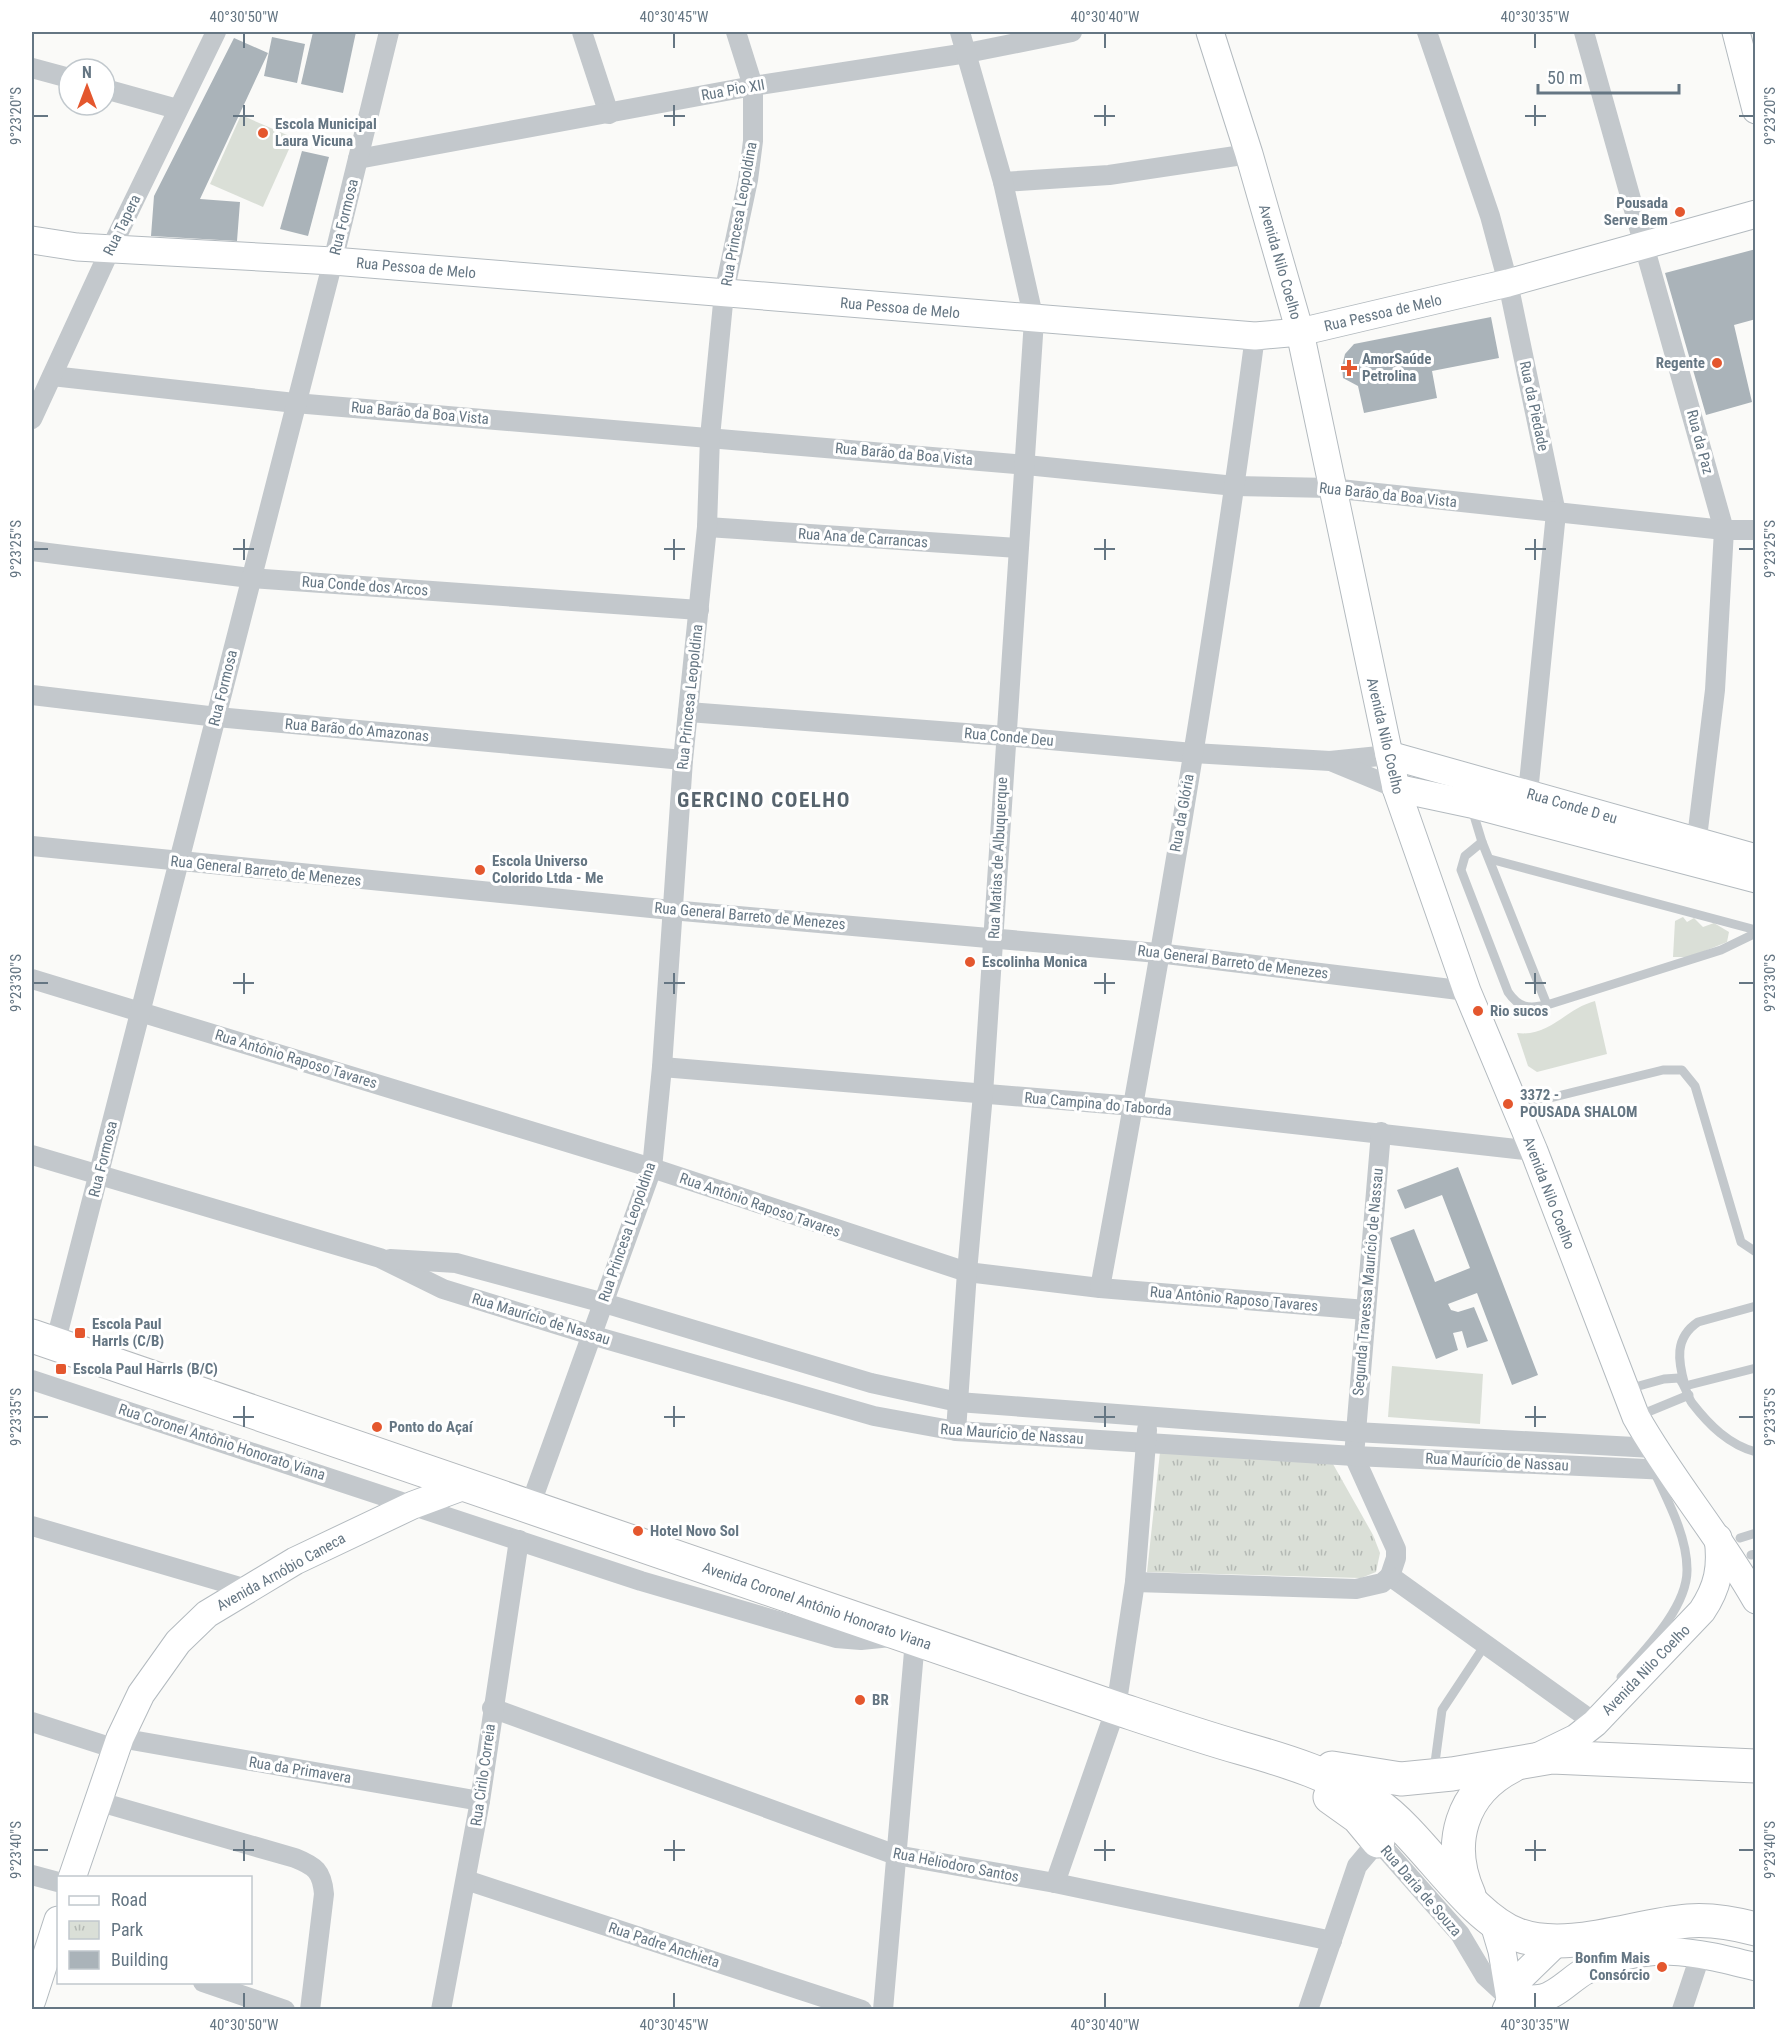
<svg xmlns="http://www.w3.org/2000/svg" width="1787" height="2041" viewBox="0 0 1787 2041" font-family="'Roboto Condensed',sans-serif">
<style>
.green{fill:#dadfd7}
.park{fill:url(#park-tufts)}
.building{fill:#aab3b9}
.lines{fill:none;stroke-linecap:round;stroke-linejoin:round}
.secondary-casing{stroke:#b3babf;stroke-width:29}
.highway-casing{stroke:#b4b9bd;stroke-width:35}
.lane{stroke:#c3c8cc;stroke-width:9}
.street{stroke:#c3c8cc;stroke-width:20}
.secondary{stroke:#fff;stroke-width:27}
.highway{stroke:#fff;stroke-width:33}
.ticks{fill:none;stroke:#657683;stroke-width:2}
.poi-dot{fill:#e4572e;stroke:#fff;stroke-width:2}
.labels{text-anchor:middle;stroke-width:6;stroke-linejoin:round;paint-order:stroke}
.street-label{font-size:15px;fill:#657683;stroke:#fff}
.poi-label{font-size:15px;font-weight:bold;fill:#657683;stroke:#fff;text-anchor:start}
.district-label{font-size:21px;font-weight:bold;letter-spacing:1.5px;fill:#57646e;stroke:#fff}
.neatline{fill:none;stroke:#657683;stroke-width:2}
.ticks-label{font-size:15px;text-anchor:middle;fill:#657683}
</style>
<defs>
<pattern id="park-tufts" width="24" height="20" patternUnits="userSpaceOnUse" patternTransform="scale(1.5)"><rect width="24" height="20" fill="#dadfd7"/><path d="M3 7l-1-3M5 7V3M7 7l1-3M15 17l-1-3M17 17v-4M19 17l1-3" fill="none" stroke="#b4b9b4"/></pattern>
</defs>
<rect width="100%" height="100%" fill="#fafaf8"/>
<g class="green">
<polygon points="241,115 294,138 263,207 210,184"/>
<polygon points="1683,917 1687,922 1694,918 1703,927 1714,923 1729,932 1727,942 1690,957 1673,957 1675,921"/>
<path d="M1595,1001L1607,1054L1537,1072L1528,1066L1517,1033C1550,1037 1565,1009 1595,1001Z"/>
<polygon points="1392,1366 1483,1374 1480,1424 1388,1417"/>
</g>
<polygon class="park" points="1160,1452 1333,1464 1373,1535 1380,1553 1376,1572 1361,1578 1147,1572"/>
<g class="building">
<polygon points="313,32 356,32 343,93 301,84"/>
<polygon points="272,37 305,44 297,83 264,76"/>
<polygon points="234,38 268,53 200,199 240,202 237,241 151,236 154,196"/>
<polygon points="302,151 329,157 308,236 280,229"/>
<polygon points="1756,249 1756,319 1734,325 1752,402 1706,415 1665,273"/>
<polygon points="1491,317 1499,358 1432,371 1437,398 1364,413 1358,386 1343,378 1342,366 1345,354 1354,344"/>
<polygon points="1458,1167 1538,1375 1512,1385 1477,1293 1448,1304 1451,1310 1458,1312 1474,1307 1488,1341 1467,1348 1462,1331 1453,1333 1458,1350 1436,1359 1390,1238 1414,1229 1435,1282 1470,1268 1442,1195 1405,1209 1397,1190"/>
</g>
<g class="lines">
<g class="secondary-casing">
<g id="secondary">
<path d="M1210,32L1249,154L1300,332L1396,788L1467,991L1534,1151L1636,1417C1672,1481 1720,1536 1756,1600"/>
<polyline points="1736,32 1756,110"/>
<polyline points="32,240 77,247 333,261 1255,336 1300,332 1508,283 1756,214"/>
<polyline points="1389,755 1756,858"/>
<polyline points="1396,788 1471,804 1756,879"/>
<path d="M1539,1756L1576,1738L1595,1723L1702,1611C1718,1587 1722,1567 1718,1538"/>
<polyline points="72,1878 120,1738 141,1694 178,1642 207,1614 295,1561 413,1505 467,1485"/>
<polyline points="1494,1924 1502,1951 1510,1999"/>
<path d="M1510,1999C1520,1998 1532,2000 1542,1998C1557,1995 1572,1978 1585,1971C1646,1940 1693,1951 1756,1967"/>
<polyline points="32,2000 58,1920"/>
<polyline points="1506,2010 1521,1977 1558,1941"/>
</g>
</g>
<g class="highway-casing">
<g id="highway">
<path d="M32,1336L1116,1708C1158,1722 1199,1736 1241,1748C1287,1761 1336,1776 1375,1803C1423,1836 1468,1917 1518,1935C1569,1953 1635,1925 1688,1921C1711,1919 1733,1923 1756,1929"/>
<polyline points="1332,1768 1401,1779 1452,1774 1552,1757 1756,1766"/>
<polyline points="1330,1797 1358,1817 1378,1841"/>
<path d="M1469,1895C1446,1844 1461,1792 1512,1766"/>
</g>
</g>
<g class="lane">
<polyline points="1472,809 1482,842 1547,1005"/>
<path d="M1482,842L1465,856L1461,870L1508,992C1519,1008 1528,1009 1547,1005L1721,950L1756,933"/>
<polyline points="1490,859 1756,930"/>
<polyline points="1517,1106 1663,1070 1682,1070 1695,1086 1741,1242 1756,1252"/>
<path d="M1756,1306L1698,1322C1674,1338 1678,1361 1685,1386L1756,1368"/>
<path d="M1628,1389L1664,1379L1679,1378C1686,1386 1687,1396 1692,1403C1709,1425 1729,1445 1756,1452"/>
<polyline points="1638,1416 1689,1395"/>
<polyline points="1740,1538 1756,1533"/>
<polyline points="1751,1555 1756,1554"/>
<path d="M1621,1677C1645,1650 1688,1607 1687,1569C1687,1536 1667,1499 1653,1469"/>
<polyline points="1434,1770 1442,1710 1485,1645"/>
</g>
<g class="street">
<polyline points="582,32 609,114"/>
<polyline points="1427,32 1490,216 1508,283 1556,513 1528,793"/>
<polyline points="1584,32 1724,530 1715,690 1695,854"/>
<polyline points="32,68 69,78"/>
<polyline points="105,89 177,109"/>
<polyline points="358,159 753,86 967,53 1072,32"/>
<polyline points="1003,182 1109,175 1249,154"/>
<polyline points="52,376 295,403 1026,465 1235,486 1330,488 1724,530 1756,530"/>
<polyline points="32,419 110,250 216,32"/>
<polyline points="707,527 1018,548"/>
<polyline points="32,551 250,578 699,610"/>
<polyline points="32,695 217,717 683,760"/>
<polyline points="688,712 1005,736 1193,753 1330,761 1389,755"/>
<polyline points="1333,762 1396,788"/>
<polyline points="32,846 671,910 1158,953 1467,991"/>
<polyline points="32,979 652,1168 967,1272 1100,1288 1366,1310"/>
<polyline points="662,1067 1133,1106 1534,1151"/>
<polyline points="1381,1132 1354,1456 1396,1549 1396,1558 1390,1576 1595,1723"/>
<polyline points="32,1155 380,1258 443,1289 591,1335 874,1416 956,1431 1354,1456 1669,1470"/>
<polyline points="390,1259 456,1263 604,1303 871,1383 958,1402 1355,1432 1653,1448"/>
<path d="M1100,1288C1158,972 1213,655 1255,336"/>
<polyline points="55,1344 333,261 389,32"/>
<polyline points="32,1380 641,1581 836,1638 861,1640 891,1637"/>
<polyline points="956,1431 967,1272 983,1094 1034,320 1003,182 960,32"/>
<polyline points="530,1506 652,1168 662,1067 683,760 707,527 710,437 724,293 748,180 753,141 753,86 736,32"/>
<polyline points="32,1526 247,1589"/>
<polyline points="1135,1582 1356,1589 1382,1583 1390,1576"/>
<polyline points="492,1708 896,1855 1055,1883 1332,1941"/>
<polyline points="32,1722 116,1749"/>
<polyline points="120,1738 480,1801"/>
<path d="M100,1802L295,1858C315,1866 322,1871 324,1894L310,2010"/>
<polyline points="32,1875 58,1882"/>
<polyline points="466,1880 862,2010"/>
<polyline points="1055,1883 1116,1708 1135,1582 1147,1430"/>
<polyline points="203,1982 285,2010"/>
<polyline points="441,2010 480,1801 519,1540"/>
<polyline points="883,2010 915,1640"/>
<polyline points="1308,2010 1357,1866 1378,1841 1460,1934 1485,1976 1510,1999"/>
<polyline points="1682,2010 1701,1953"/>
</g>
<use href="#secondary" class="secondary"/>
<use href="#highway" class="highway"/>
</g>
<path class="ticks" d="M244,33V48M674,33V48M1105,33V48M1535,33V48M244,105V126M674,105V126M1105,105V126M1535,105V126M33,116H48M233,116H254M664,116H685M1094,116H1115M1525,116H1546M1739,116H1754M244,539V560M674,539V560M1105,539V560M1535,539V560M33,549H48M233,549H254M664,549H685M1094,549H1115M1525,549H1546M1739,549H1754M244,973V994M674,973V994M1105,973V994M1535,973V994M33,983H48M233,983H254M664,983H685M1094,983H1115M1525,983H1546M1739,983H1754M244,1406V1427M674,1406V1427M1105,1406V1427M1535,1406V1427M33,1417H48M233,1417H254M664,1417H685M1094,1417H1115M1525,1417H1546M1739,1417H1754M244,1840V1861M674,1840V1861M1105,1840V1861M1535,1840V1861M33,1850H48M233,1850H254M664,1850H685M1094,1850H1115M1525,1850H1546M1739,1850H1754M244,1993V2008M674,1993V2008M1105,1993V2008M1535,1993V2008"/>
<g class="poi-dot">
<circle cx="263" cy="133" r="6"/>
<circle cx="1680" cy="212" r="6"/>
<circle cx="1717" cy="363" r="6"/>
<path d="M1346 359h6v6h6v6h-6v6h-6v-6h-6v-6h6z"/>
<circle cx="480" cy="870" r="6"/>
<circle cx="970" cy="962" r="6"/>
<circle cx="1478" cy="1011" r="6"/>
<circle cx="1508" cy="1104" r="6"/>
<rect x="74" y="1327" width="12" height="12" rx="3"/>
<rect x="55" y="1363" width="12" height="12" rx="3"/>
<circle cx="377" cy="1427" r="6"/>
<circle cx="638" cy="1531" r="6"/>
<circle cx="860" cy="1700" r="6"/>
<circle cx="1662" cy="1967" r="6"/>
</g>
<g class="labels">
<g class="street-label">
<text transform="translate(733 90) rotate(-10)" y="5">Rua Pio XII</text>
<text transform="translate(739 214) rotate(-80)" y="5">Rua Princesa Leopoldina</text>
<text transform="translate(344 217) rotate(-76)" y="5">Rua Formosa</text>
<text transform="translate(122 225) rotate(-64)" y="5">Rua Tapera</text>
<text transform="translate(1280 262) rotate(74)" y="5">Avenida Nilo Coelho</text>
<text transform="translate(416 268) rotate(5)" y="5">Rua Pessoa de Melo</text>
<text transform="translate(900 308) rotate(5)" y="5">Rua Pessoa de Melo</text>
<text transform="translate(1383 313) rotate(-13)" y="5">Rua Pessoa de Melo</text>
<text transform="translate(1534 406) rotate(78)" y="5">Rua da Piedade</text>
<text transform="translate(420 413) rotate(5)" y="5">Rua Barão da Boa Vista</text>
<text transform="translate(1700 442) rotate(75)" y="5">Rua da Paz</text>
<text transform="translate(904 454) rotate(5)" y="5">Rua Barão da Boa Vista</text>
<text transform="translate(1388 495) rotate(6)" y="5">Rua Barão da Boa Vista</text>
<text transform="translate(863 538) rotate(4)" y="5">Rua Ana de Carrancas</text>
<text transform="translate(365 586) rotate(4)" y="5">Rua Conde dos Arcos</text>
<text transform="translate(223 688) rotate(-76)" y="5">Rua Formosa</text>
<text transform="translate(690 697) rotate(-84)" y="5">Rua Princesa Leopoldina</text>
<text transform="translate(357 730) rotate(5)" y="5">Rua Barão do Amazonas</text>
<text transform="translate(1385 736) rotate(77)" y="5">Avenida Nilo Coelho</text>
<text transform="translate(1009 737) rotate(5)" y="5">Rua Conde Deu</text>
<text transform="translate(1572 806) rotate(16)" y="5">Rua Conde D eu</text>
<text transform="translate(1182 813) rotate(-80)" y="5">Rua da Glória</text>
<text transform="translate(998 858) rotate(-87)" y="5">Rua Matias de Albuquerque</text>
<text transform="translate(266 871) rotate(6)" y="5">Rua General Barreto de Menezes</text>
<text transform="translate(750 916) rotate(5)" y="5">Rua General Barreto de Menezes</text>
<text transform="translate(1233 962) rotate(7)" y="5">Rua General Barreto de Menezes</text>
<text transform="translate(296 1059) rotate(17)" y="5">Rua Antônio Raposo Tavares</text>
<text transform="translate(1098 1104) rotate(5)" y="5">Rua Campina do Taborda</text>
<text transform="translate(103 1159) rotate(-76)" y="5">Rua Formosa</text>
<text transform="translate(1549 1193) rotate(69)" y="5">Avenida Nilo Coelho</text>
<text transform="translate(760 1205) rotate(19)" y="5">Rua Antônio Raposo Tavares</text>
<text transform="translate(627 1232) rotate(-71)" y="5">Rua Princesa Leopoldina</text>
<text transform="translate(1368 1282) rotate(-85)" y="5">Segunda Travessa Maurício de Nassau</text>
<text transform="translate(1234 1299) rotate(5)" y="5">Rua Antônio Raposo Tavares</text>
<text transform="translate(541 1319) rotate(17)" y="5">Rua Maurício de Nassau</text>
<text transform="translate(1012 1434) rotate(4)" y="5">Rua Maurício de Nassau</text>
<text transform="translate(222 1442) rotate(18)" y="5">Rua Coronel Antônio Honorato Viana</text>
<text transform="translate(1497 1462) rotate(3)" y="5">Rua Maurício de Nassau</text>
<text transform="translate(281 1572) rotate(-29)" y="5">Avenida Arnóbio Caneca</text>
<text transform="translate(817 1606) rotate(19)" y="5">Avenida Coronel Antônio Honorato Viana</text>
<text transform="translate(1646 1670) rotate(-46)" y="5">Avenida Nilo Coelho</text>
<text transform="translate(300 1770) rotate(9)" y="5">Rua da Primavera</text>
<text transform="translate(483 1775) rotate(-82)" y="5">Rua Cirilo Correia</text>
<text transform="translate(956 1865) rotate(11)" y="5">Rua Heliodoro Santos</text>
<text transform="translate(1421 1891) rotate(49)" y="5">Rua Daria de Souza</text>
<text transform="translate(664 1945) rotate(18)" y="5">Rua Padre Anchieta</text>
</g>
<g class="poi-label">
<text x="275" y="129">Escola Municipal<tspan x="275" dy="17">Laura Vicuna</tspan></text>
<text x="1668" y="208" text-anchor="end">Pousada<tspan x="1668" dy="17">Serve Bem</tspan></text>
<text x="1362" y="364">AmorSaúde<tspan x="1362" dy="17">Petrolina</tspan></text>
<text x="1705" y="368" text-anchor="end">Regente</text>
<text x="492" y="866">Escola Universo<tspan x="492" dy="17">Colorido Ltda - Me</tspan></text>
<text x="982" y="967">Escolinha Monica</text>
<text x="1490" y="1016">Rio sucos</text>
<text x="1520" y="1100">3372 -<tspan x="1520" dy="17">POUSADA SHALOM</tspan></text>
<text x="92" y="1329">Escola Paul<tspan x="92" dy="17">HarrIs (C/B)</tspan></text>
<text x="73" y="1374">Escola Paul HarrIs (B/C)</text>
<text x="389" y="1432">Ponto do Açaí</text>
<text x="650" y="1536">Hotel Novo Sol</text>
<text x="872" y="1705">BR</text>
<text x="1650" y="1963" text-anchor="end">Bonfim Mais<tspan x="1650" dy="17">Consórcio</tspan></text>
</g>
<g class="district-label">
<text x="764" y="807">GERCINO COELHO</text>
</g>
</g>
<rect width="1787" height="2041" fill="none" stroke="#ffffff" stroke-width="66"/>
<rect x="57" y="1876" width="195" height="108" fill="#ffffff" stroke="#c1c8cd" stroke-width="1.5"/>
<rect x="69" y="1896" width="30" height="9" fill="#ffffff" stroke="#c1c8cd" stroke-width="1.5"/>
<text x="111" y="1906" font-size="18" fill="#657683">Road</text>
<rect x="69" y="1921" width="30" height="18" fill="url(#park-tufts)" stroke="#c1c8cd" stroke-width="1.5"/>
<text x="111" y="1936" font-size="18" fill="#657683">Park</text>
<rect x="69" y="1951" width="30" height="18" fill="#aab3b9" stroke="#c1c8cd" stroke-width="1.5"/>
<text x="111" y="1966" font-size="18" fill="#657683">Building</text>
<g transform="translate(87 87)"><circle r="28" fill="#ffffff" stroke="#c1c8cd" stroke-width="1.5"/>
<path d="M0-4.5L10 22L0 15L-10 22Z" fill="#e4572e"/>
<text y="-9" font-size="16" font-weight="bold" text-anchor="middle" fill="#657683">N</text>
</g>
<path d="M1538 84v9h141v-9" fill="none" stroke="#657683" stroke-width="3"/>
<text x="1547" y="84" font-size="18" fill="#657683" stroke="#ffffff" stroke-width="4.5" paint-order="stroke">50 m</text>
<rect x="33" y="33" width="1721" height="1975" class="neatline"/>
<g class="ticks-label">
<text x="244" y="22">40°30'50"W</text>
<text x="674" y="22">40°30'45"W</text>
<text x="1105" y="22">40°30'40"W</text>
<text x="1535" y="22">40°30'35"W</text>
<text transform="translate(16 116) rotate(-90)" y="5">9°23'20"S</text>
<text transform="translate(1770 116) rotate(-90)" y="5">9°23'20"S</text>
<text transform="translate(16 549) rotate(-90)" y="5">9°23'25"S</text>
<text transform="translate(1770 549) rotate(-90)" y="5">9°23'25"S</text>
<text transform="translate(16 983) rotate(-90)" y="5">9°23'30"S</text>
<text transform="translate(1770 983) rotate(-90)" y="5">9°23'30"S</text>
<text transform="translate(16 1417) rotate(-90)" y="5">9°23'35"S</text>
<text transform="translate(1770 1417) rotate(-90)" y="5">9°23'35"S</text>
<text transform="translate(16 1850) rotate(-90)" y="5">9°23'40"S</text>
<text transform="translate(1770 1850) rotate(-90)" y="5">9°23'40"S</text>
<text x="244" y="2030">40°30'50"W</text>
<text x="674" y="2030">40°30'45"W</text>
<text x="1105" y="2030">40°30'40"W</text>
<text x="1535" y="2030">40°30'35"W</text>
</g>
</svg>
